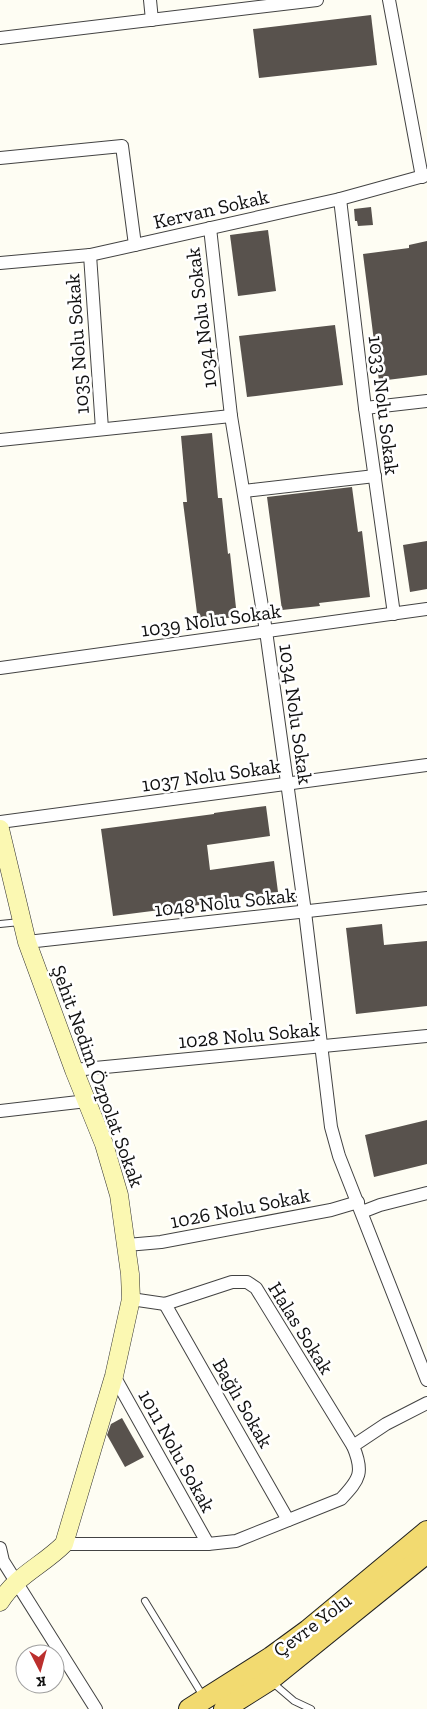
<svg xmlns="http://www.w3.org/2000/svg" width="427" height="1709" viewBox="0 0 427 1709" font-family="'Zilla Slab',serif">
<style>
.building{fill:#58524d}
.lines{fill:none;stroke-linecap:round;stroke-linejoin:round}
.lane-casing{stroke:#434343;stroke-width:8}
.street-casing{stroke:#434343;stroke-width:14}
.secondary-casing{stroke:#323232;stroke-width:19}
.primary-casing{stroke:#212121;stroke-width:22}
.lane{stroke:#fff;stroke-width:6}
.street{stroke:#fff;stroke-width:12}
.secondary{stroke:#fbf8b2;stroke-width:18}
.primary{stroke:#f2da70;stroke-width:20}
.labels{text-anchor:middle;stroke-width:5;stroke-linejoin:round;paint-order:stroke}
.street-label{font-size:20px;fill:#101010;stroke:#fff}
</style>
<rect width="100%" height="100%" fill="#fefdf3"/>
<g class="building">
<polygon points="371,15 377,65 259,78 253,29"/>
<polygon points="371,207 373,225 358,226 357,221 355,221 354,209"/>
<polygon points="268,230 276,291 238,296 230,235"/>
<polygon points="427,241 427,375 379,381 363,254 409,248 409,245"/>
<polygon points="335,325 343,385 247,397 239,336"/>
<polygon points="212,433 218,498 222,498 228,554 230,553 237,617 198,621 183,502 187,502 181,436"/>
<polygon points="352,487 358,532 362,531 370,597 319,603 320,606 282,610 267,497"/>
<polygon points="427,541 427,589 410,592 403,545"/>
<polygon points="266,806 270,836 207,845 210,870 274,861 278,892 215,901 215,903 113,916 101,829 214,814 214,813"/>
<polygon points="382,924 384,945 427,941 427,1006 356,1014 346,928"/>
<polygon points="427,1120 427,1164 374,1177 365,1135"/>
<polygon points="122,1418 144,1457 125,1467 107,1435 111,1424"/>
</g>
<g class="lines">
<g class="lane-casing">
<g id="lane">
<polyline points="0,924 20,922"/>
<polyline points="145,1601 203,1696"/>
<polyline points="273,1683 294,1701 311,1709"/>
</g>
</g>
<g class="street-casing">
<g id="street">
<polyline points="150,0 152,20"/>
<polyline points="389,0 422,177"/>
<polyline points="0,38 317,0"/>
<polyline points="0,158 122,146 135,245"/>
<polyline points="340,199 365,408 394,614"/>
<polyline points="210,228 231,416 266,631 305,912 331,1127 339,1156 427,1380"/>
<polyline points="90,255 102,429"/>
<polyline points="0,263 90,255 340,199 427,175"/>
<polyline points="365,408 427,401"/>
<polyline points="0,440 231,416"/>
<polyline points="244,491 375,476"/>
<polyline points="0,668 427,609"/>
<polyline points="0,822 427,765"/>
<polyline points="27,942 427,898"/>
<polyline points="74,1070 427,1036"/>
<polyline points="0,1111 87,1101"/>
<polyline points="362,1212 380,1205 427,1193"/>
<polyline points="127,1245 161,1242 331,1210 358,1202"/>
<polyline points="131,1299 165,1304 232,1282 247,1282 256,1288 353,1446"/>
<polyline points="165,1304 288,1520"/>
<polyline points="114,1376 208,1544"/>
<path d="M64,1544H208L236,1541L341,1499C360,1479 364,1472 353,1446L386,1424L427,1403"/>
<polyline points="0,1548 3,1561 96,1709"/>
</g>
</g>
<g class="secondary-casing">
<path id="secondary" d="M0,829L27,942L74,1070L104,1144L119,1195L130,1274L131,1299L114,1376L64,1544C42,1566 17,1575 0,1602"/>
</g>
<g class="primary-casing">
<g id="primary">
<polyline points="189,1709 271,1657 308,1630 427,1531"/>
<polyline points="224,1709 270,1680 427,1553"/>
</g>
</g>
<use href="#lane" class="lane"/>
<use href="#street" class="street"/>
<use href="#secondary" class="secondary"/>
<use href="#primary" class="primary"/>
</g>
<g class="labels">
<g class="street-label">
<text transform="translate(211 209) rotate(-13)" y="7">Kervan Sokak</text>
<text transform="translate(201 318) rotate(-97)" y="7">1034 Nolu Sokak</text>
<text transform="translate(77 344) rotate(-94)" y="7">1035 Nolu Sokak</text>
<text transform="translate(384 405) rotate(83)" y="7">1033 Nolu Sokak</text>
<text transform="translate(211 620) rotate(-8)" y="7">1039 Nolu Sokak</text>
<text transform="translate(296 714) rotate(82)" y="7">1034 Nolu Sokak</text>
<text transform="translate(211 775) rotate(-8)" y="7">1037 Nolu Sokak</text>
<text transform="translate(225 902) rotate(-6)" y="7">1048 Nolu Sokak</text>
<text transform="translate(249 1035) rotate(-5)" y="7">1028 Nolu Sokak</text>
<text transform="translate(98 1076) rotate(70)" y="7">Şehit Nedim Özpolat Sokak</text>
<text transform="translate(240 1208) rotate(-11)" y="7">1026 Nolu Sokak</text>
<text transform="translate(301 1328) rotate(58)" y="7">Halas Sokak</text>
<text transform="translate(243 1403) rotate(60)" y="7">Bağlı Sokak</text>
<text transform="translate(177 1451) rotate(61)" y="7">1011 Nolu Sokak</text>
<text transform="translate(312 1625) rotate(-37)" y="7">Çevre Yolu</text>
</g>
</g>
<g transform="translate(40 1669) rotate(174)"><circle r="24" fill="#ffffff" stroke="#9f9f9f"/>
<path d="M0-4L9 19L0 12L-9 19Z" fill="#bb2f2d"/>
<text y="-8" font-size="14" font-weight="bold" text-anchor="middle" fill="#101010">K</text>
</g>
</svg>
